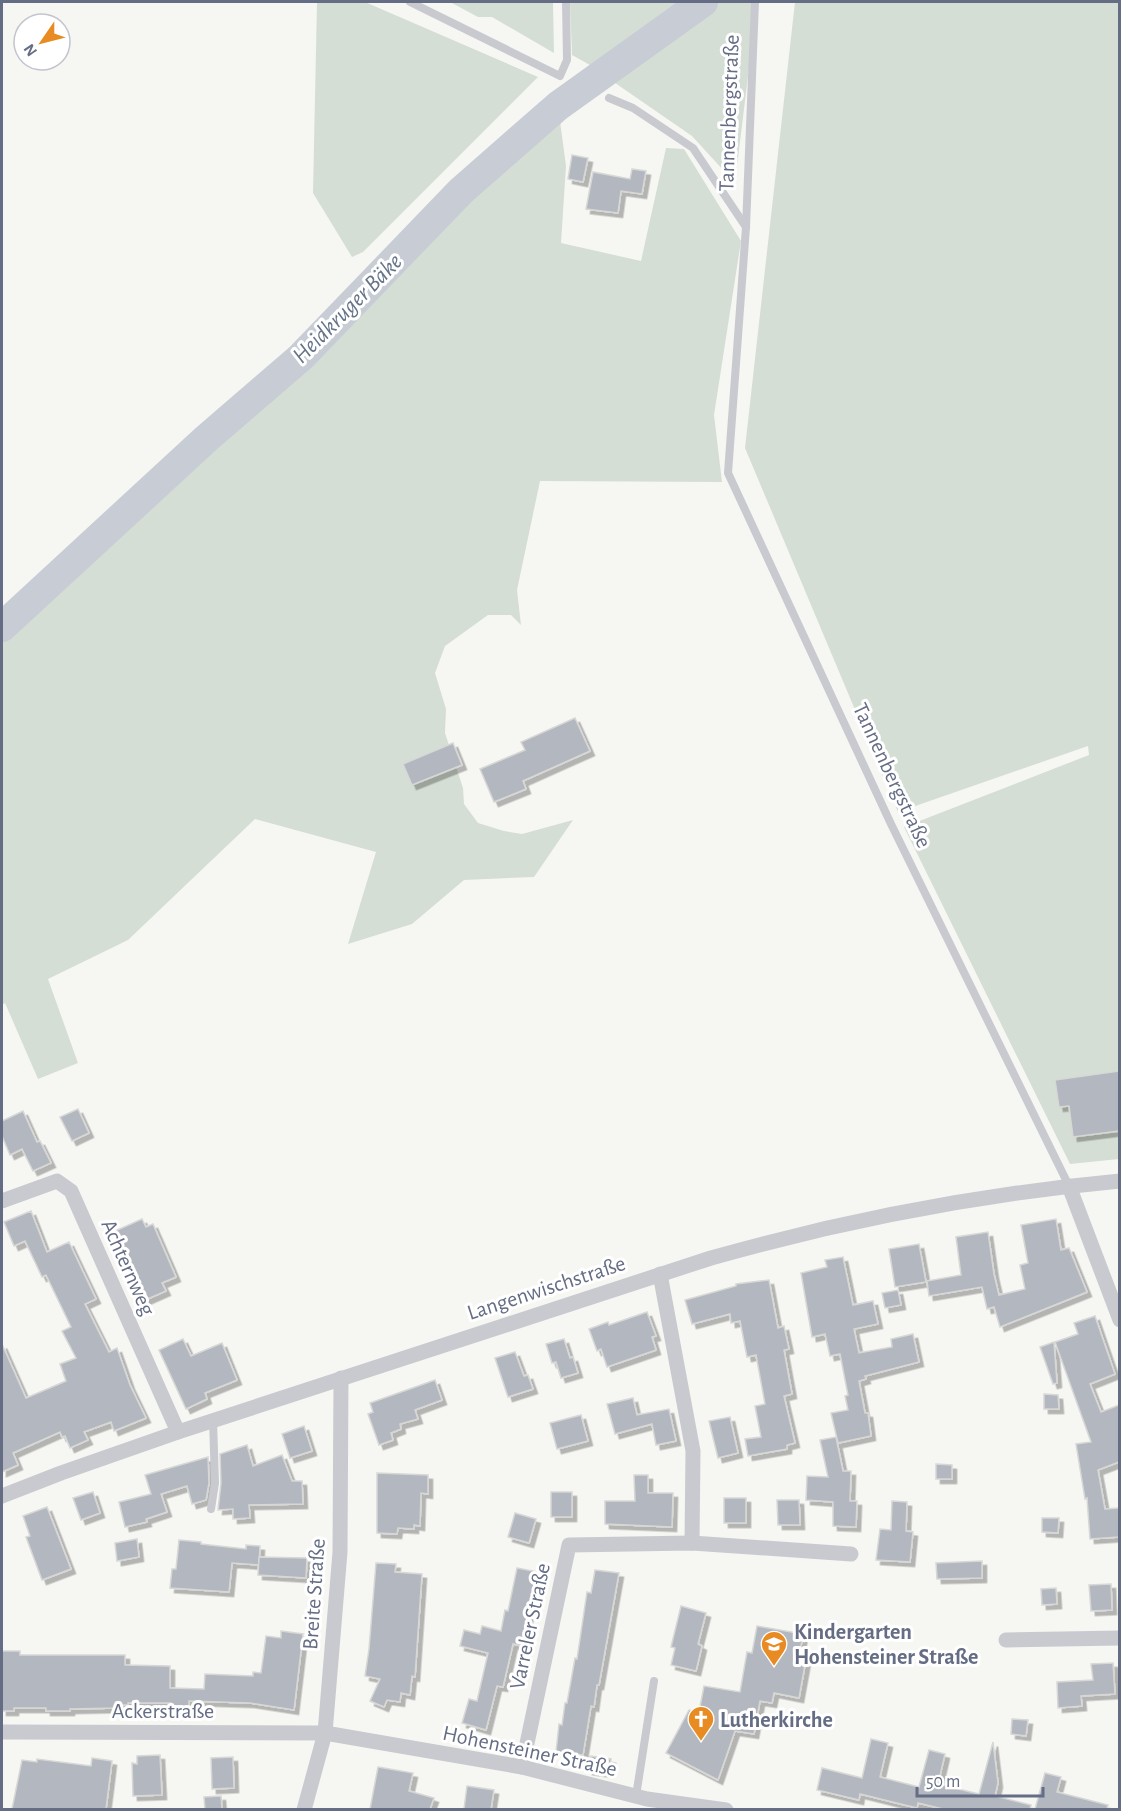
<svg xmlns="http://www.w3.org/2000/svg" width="1121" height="1811" viewBox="0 0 1121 1811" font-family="'Alegreya Sans',sans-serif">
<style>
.green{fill:#d5ded4}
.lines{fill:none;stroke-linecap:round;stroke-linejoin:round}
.river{stroke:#c8ccd4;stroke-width:30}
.building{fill:#b3b7bf;stroke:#d7d8d6;stroke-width:1.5;filter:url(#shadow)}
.service{stroke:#c9cacf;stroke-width:8}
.minor{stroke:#c9cacf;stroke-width:15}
.labels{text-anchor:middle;stroke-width:6;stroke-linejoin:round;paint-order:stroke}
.street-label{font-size:22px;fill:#656d85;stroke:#fff}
.poi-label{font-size:22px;font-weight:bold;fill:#656d85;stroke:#fff;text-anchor:start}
.water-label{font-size:24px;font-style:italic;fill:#657488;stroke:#fff}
</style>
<defs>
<filter id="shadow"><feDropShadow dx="4.5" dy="4.5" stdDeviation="0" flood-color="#0004"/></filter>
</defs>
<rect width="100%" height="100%" fill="#f6f7f3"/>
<g class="green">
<polygon points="317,2 365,2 538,77 363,252 352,257 313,193"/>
<polygon points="450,2 553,2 554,53 492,17 478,17"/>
<polygon points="570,2 694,2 599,70 572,55"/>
<polygon points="709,2 757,2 735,183 692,136 605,76"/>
<polygon points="795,2 1119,2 1119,1159 1070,1164 904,827 1089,755 1088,746 898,812 745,448"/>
<polygon points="558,106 566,166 561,243 641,261 666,148 684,149 741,241 714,415 722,482 540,481 517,590 521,625 511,615 488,615 445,646 435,673 446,709 445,733 463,788 464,804 478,823 504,831 522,834 573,820 534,877 464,880 412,924 348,944 376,852 255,819 128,940 48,979 78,1063 38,1079 5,1003 2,1005 2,630 151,492 303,357 464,191"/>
</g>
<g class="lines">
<polyline class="river" points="2,627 207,438 301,357 461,191 558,106 703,2"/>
</g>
<g class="building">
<polygon points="572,155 588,158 583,182 568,179"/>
<polygon points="632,169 646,171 642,194 621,191 618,213 586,209 593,172 630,179"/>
<polygon points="575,718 590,751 523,781 526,789 494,802 480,769 525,750 521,742"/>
<polygon points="453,743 462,765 412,785 403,764"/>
<polygon points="1119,1071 1119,1131 1073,1137 1069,1106 1059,1107 1055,1080"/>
<polygon points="78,1109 89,1133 72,1141 60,1117"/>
<polygon points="23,1111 37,1142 40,1141 51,1163 33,1171 22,1149 10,1155 2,1136 2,1121"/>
<polygon points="31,1211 47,1252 69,1242 96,1299 85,1304 109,1352 117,1348 130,1385 146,1418 114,1431 111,1422 84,1432 88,1440 70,1448 65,1436 62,1437 60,1432 13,1453 18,1465 2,1472 2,1344 26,1398 66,1381 60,1364 76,1358 62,1331 71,1327 46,1275 42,1277 25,1241 14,1246 4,1222"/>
<polygon points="142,1219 146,1227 153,1224 176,1277 162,1283 166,1291 143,1301 130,1272 134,1270 115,1231"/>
<polygon points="1056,1219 1061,1250 1069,1248 1087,1292 1000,1327 994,1307 987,1309 982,1287 929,1296 927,1281 961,1275 956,1237 988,1232 994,1274 999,1295 1025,1289 1020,1265 1028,1263 1021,1225"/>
<polygon points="919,1244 926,1282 895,1287 889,1249"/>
<polygon points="843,1257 853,1305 873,1301 878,1324 854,1329 859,1353 892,1347 891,1339 913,1334 919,1362 865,1376 866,1379 859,1381 865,1413 868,1413 871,1436 838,1443 831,1413 848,1410 845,1396 848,1395 840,1354 830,1356 825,1334 812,1337 801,1273 827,1267 825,1260"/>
<polygon points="769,1280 778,1328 784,1326 789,1349 784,1350 792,1394 784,1396 795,1443 787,1445 787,1449 748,1456 745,1439 761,1437 755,1406 765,1404 756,1355 747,1357 740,1321 731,1323 730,1314 692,1324 685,1300 736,1286 736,1284"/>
<polygon points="898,1290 901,1305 885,1308 882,1293"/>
<polygon points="647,1312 656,1336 652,1337 656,1350 607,1367 601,1349 597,1351 589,1329 608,1322 609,1325"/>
<polygon points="1095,1316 1115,1374 1090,1384 1101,1412 1119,1405 1119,1462 1098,1470 1105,1509 1119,1508 1119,1537 1090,1539 1087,1498 1085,1499 1076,1444 1091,1442 1055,1342 1078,1334 1074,1323"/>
<polygon points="183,1339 191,1356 222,1343 237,1380 205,1393 207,1399 186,1409 159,1350"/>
<polygon points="564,1339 570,1358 573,1357 578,1373 561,1378 556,1362 552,1363 546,1344"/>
<polygon points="1054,1342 1057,1383 1053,1384 1040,1347"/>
<polygon points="515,1352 524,1376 528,1375 533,1389 508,1397 495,1358"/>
<polygon points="435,1380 442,1400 415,1410 418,1419 400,1424 401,1429 391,1433 393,1440 379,1445 368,1414 373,1412 370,1403"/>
<polygon points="1044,1394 1058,1395 1059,1409 1044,1409"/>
<polygon points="633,1398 637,1415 669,1409 676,1441 656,1445 652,1424 615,1434 607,1404"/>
<polygon points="581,1415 588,1441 557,1449 550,1423"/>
<polygon points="730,1417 738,1453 718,1458 709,1421"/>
<polygon points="304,1426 312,1451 290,1458 282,1434"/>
<polygon points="836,1437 843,1471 851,1471 850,1501 857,1501 856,1527 833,1526 833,1502 806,1500 807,1476 828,1477 820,1440"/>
<polygon points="247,1445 253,1466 282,1455 292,1481 302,1481 303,1504 249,1505 250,1518 233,1519 233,1509 218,1510 221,1483 220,1454"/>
<polygon points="208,1457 209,1483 206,1500 192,1504 187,1486 161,1494 167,1512 146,1519 147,1522 125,1527 119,1502 151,1494 145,1475"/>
<polygon points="936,1464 952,1465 952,1479 936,1479"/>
<polygon points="377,1473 428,1475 428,1494 421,1493 420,1526 414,1525 414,1529 398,1528 397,1534 377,1533"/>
<polygon points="634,1475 648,1475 648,1493 673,1493 672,1527 605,1524 605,1501 635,1501"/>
<polygon points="93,1492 100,1513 81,1520 73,1498"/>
<rect x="551" y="1492" width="21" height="25"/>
<rect x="724" y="1498" width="22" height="25"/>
<polygon points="777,1500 799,1500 800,1525 778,1525"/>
<polygon points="892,1501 907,1502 906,1531 913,1532 910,1562 876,1560 880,1529 891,1530"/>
<polygon points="47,1507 71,1569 42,1580 26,1537 30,1536 23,1516"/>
<polygon points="515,1513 536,1519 529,1543 508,1537"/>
<polygon points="1042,1518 1059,1518 1058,1533 1042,1532"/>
<polygon points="137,1539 139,1557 117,1561 115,1543"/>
<polygon points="179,1540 201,1542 201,1544 246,1549 246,1545 260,1546 259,1565 232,1563 229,1592 170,1588 172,1569 176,1569"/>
<polygon points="259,1557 307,1558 306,1578 258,1575"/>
<polygon points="982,1561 982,1578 937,1579 936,1563"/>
<polygon points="376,1563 396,1564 395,1572 422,1574 415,1677 412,1676 410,1695 401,1693 400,1702 387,1700 384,1707 370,1701 380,1679 365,1676 369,1649"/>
<polygon points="517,1568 538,1572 522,1646 513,1644 503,1687 497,1686 486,1730 462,1723 469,1699 477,1701 488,1653 460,1646 464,1630 480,1634 482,1626 501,1631 505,1610 508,1611"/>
<polygon points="595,1570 619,1573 599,1685 597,1685 594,1707 591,1706 583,1755 556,1752 559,1724 562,1725 565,1703 567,1703 575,1658 577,1659 587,1592 591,1593"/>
<polygon points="1111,1584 1112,1610 1091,1611 1089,1585"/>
<polygon points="1056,1588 1057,1604 1042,1605 1041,1589"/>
<polygon points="681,1606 706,1613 698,1644 702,1646 696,1671 671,1665 675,1648 671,1647"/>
<polygon points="757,1626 803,1634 800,1652 807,1654 799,1698 774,1693 772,1703 760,1701 754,1734 735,1731 718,1780 666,1753 689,1710 699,1712 704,1686 740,1692 747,1652 752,1653"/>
<polygon points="281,1631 303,1634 294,1710 250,1703 189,1701 189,1707 170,1707 170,1703 128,1703 128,1705 119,1705 118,1708 70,1709 70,1711 46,1711 46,1708 14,1708 14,1711 2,1711 2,1651 20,1651 20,1655 125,1655 125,1665 170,1666 170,1688 204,1689 205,1674 253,1676 253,1672 261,1673 266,1636 281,1638"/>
<polygon points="1113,1663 1115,1694 1081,1696 1082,1706 1058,1708 1057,1682 1093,1680 1091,1664"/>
<polygon points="1012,1719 1028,1720 1026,1736 1011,1734"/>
<polygon points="871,1739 888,1743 880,1777 919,1787 929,1750 945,1754 938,1784 979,1794 993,1742 998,1783 995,1796 1031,1805 1030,1809 943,1809 918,1803 917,1808 860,1794 859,1800 817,1790 822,1768 862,1778"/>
<polygon points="160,1755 162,1795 133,1796 132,1763 137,1764 137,1756"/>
<polygon points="590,1756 611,1759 609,1773 588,1770"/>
<polygon points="233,1757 234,1788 212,1789 211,1758"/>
<polygon points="92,1758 112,1761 106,1809 12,1809 22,1760 37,1762 37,1759 91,1766"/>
<polygon points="378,1767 413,1773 409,1791 434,1798 430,1809 370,1809"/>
<polygon points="1045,1773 1061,1777 1057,1792 1108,1805 1107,1809 1035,1809"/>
<polygon points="467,1786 494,1790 491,1809 464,1809"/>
<polygon points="221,1796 222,1809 205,1809 204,1797"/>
</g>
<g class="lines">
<g class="service">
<polyline points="410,2 560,76 567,60 566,2"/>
<polyline points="755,2 746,227 728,473 891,824 1069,1186"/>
<polyline points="609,98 633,108 693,148 746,227"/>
<polyline points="211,1509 215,1483 213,1420"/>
<polyline points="636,1796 654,1681"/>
</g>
<g class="minor">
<polyline points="1069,1186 1120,1320"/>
<polyline points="2,1201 57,1181 71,1191 178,1432"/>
<polyline points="660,1274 693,1451 692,1543"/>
<path d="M2,1496L61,1473L178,1432L711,1258C845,1220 981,1194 1120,1181"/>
<polyline points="1006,1640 1120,1638"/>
<polyline points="2,1732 325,1733 522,1767 647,1799 726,1810"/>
<polyline points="522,1767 569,1545 692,1543 851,1554"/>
<polyline points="304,1810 325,1733 340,1552 341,1378"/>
</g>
</g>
<defs>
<g id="school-pin" transform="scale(1.35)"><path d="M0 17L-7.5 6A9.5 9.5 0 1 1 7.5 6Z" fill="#e78b22" stroke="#fff"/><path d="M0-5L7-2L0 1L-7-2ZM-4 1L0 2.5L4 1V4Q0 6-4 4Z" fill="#fff"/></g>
<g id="church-pin" transform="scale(1.35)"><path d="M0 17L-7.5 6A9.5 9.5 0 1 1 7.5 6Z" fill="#e78b22" stroke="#fff"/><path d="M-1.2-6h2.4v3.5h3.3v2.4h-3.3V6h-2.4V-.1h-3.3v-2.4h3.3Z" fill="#fff"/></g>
</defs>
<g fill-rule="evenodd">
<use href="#school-pin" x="774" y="1644"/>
<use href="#church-pin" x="701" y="1719"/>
</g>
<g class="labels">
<g class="street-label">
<text transform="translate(728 113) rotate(-88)" y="8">Tannenbergstraße</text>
<text transform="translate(893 775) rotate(65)" y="8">Tannenbergstraße</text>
<text transform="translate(129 1267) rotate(66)" y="8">Achternweg</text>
<text transform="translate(546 1287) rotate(-18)" y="8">Langenwischstraße</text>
<text transform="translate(313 1594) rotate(-86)" y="8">Breite Straße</text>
<text transform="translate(529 1626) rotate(-78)" y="8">Varreler Straße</text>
<text x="163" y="1718">Ackerstraße</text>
<text transform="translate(530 1750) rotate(12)" y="8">Hohensteiner Straße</text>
</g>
<g class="poi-label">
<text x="794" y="1639">Kindergarten<tspan x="794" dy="25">Hohensteiner Straße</tspan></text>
<text x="720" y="1727">Lutherkirche</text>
</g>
<g class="water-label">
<text transform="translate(347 308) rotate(-45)" y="8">Heidkruger Bäke</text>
</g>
</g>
<rect width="1121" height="1811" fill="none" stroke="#656d85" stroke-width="6"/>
<g transform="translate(42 42) rotate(235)"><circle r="28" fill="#ffffff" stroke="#c1c5ce" stroke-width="1.5"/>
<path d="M0-4.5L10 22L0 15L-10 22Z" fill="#e78b22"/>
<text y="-9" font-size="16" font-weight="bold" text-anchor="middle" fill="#656d85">N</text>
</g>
<path d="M917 1787v9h126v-9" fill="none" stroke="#656d85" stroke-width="3"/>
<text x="926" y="1787" font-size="18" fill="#656d85" stroke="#ffffff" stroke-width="4.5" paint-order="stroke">50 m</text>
</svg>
